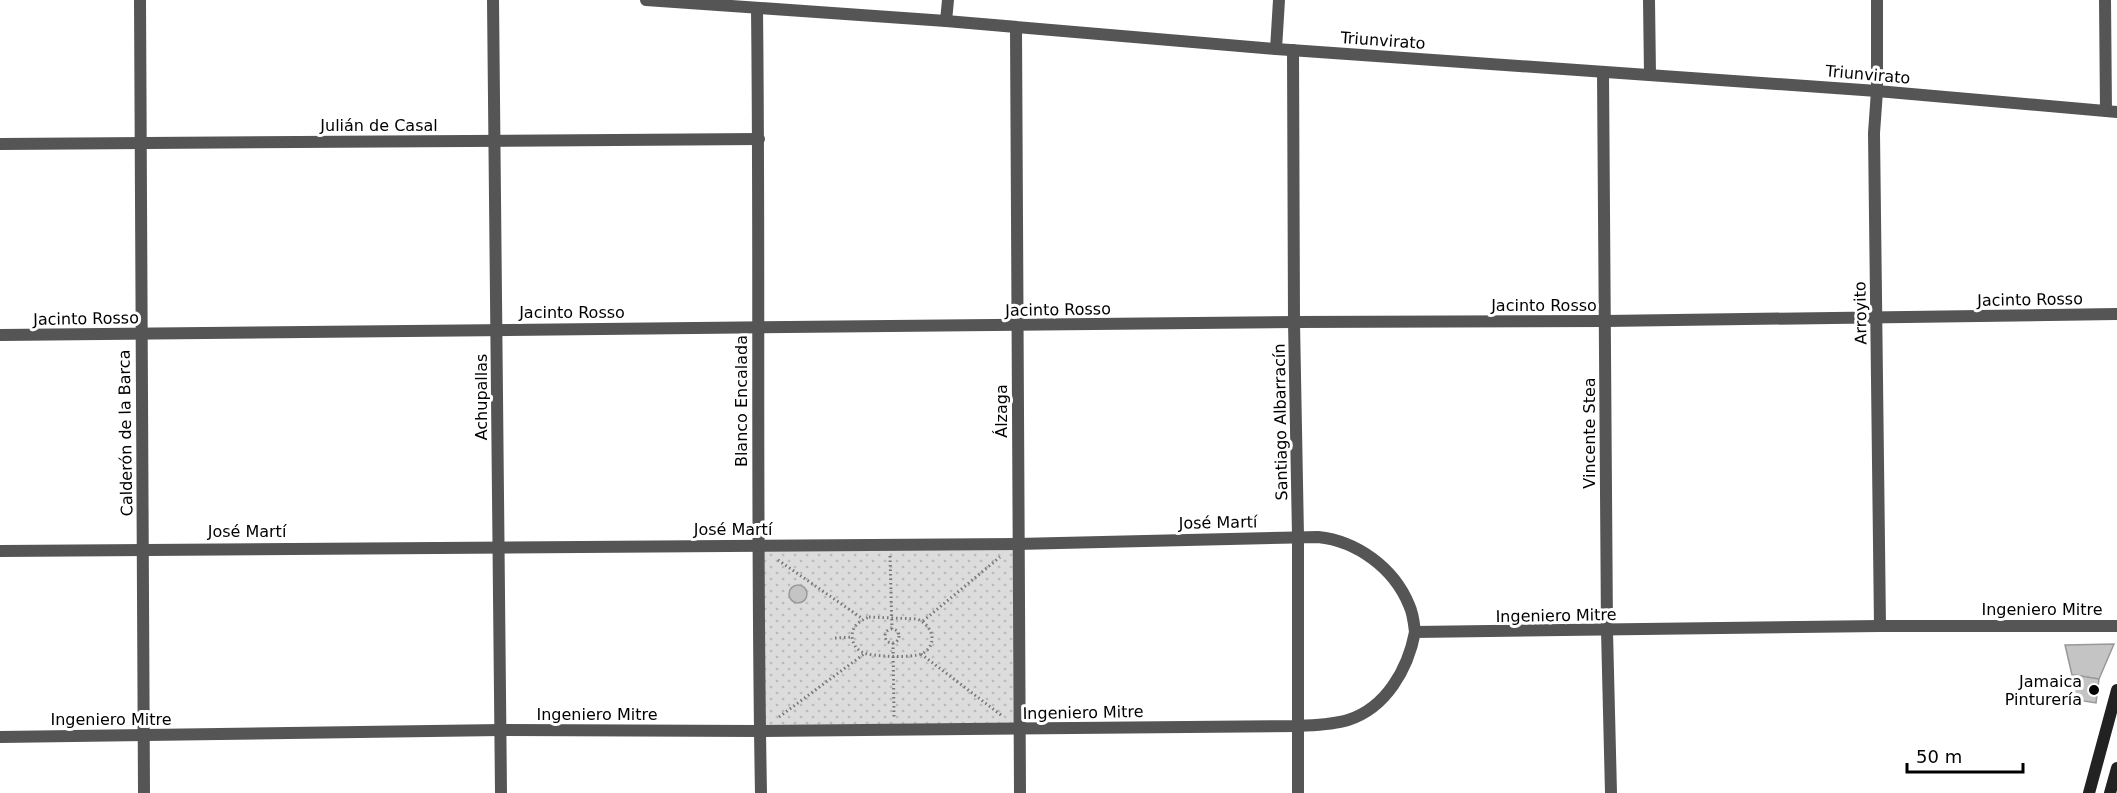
<svg xmlns="http://www.w3.org/2000/svg" width="2117" height="793" viewBox="0 0 2117 793" font-family="'DejaVu Sans',sans-serif">
<style>
.park{fill:url(#park-dots)}
.building{fill:#c4c4c4;stroke:#999;stroke-width:1.5}
.lines{fill:none;stroke-linecap:round;stroke-linejoin:round}
.path{stroke:#777;stroke-width:3;stroke-dasharray:1.5 3;stroke-linecap:butt}
.minor{stroke:#555;stroke-width:12}
.secondary{stroke:#222;stroke-width:12}
.poi-dot{fill:#000;stroke:#fff;stroke-width:2}
.labels{text-anchor:middle;stroke-width:6;stroke-linejoin:round;paint-order:stroke}
.street-label{font-size:16px;fill:#000;stroke:#fff}
.poi-label{font-size:16px;fill:#000;stroke:#fff;text-anchor:end}
</style>
<defs>
<pattern id="park-dots" width="8" height="8" patternUnits="userSpaceOnUse" patternTransform="scale(1.5)"><rect width="8" height="8" fill="#dcdcdc"/><path d="M2 2h.1M6 6h.1" fill="none" stroke="#bbb" stroke-width="1.8" stroke-linecap="round"/></pattern>
</defs>
<rect width="100%" height="100%" fill="#fff"/>
<polygon class="park" points="1017,544 1019,729 760,731 758,546"/>
<g class="building">
<circle cx="798" cy="594" r="9"/>
<polygon points="2114,644 2099,679 2072,675 2065,645"/>
<polygon points="2075,675 2099,679 2096,703 2071,699"/>
</g>
<g class="lines">
<g class="path">
<polyline points="890,556 892,629"/>
<polyline points="778,560 863,619"/>
<path d="M869,617L917,619C933,625 939,646 921,654C913,658 870,657 862,652C856,649 853,644 852,637C852,626 859,621 869,617Z"/>
<polyline points="923,621 1000,557"/>
<circle cx="892" cy="636" r="7"/>
<polyline points="835,638 853,637"/>
<polyline points="893,643 894,717"/>
<polyline points="921,654 1001,715"/>
<polyline points="779,717 864,654"/>
</g>
<g class="minor">
<polyline points="140,0 144,793"/>
<polyline points="493,0 501,793"/>
<polyline points="646,0 946,21 1276,49 1877,91 2117,112"/>
<polyline points="1649,0 1650,74"/>
<polyline points="1877,0 1877,91 1874,133 1880,626"/>
<polyline points="2105,0 2106,111"/>
<path d="M757,9C760,270 756,532 761,793"/>
<polyline points="946,21 948,0"/>
<polyline points="1016,28 1020,793"/>
<polyline points="1276,49 1279,0"/>
<polyline points="1293,50 1294,322 1298,536 1298,793"/>
<polyline points="1603,73 1607,631 1611,793"/>
<polyline points="0,144 759,139"/>
<polyline points="0,335 1294,322 1605,321 2117,314"/>
<path d="M0,551L1017,544L1318,537C1357,541 1394,568 1409,605C1413,613 1414,623 1415,632"/>
<path d="M0,737L501,730L760,731L1297,726C1314,725 1332,725 1348,720C1386,708 1408,669 1415,632L1880,626H2117"/>
</g>
<g class="secondary">
<polyline points="2089,793 2117,690"/>
<polyline points="2110,793 2117,768"/>
</g>
</g>
<circle class="poi-dot" cx="2094" cy="690" r="6"/>
<g class="labels">
<g class="street-label">
<text transform="translate(1383 40) rotate(4)" y="6">Triunvirato</text>
<text transform="translate(1868 74) rotate(5)" y="6">Triunvirato</text>
<text x="379" y="131">Julián de Casal</text>
<text transform="translate(2030 299) rotate(-1)" y="6">Jacinto Rosso</text>
<text x="1544" y="311">Jacinto Rosso</text>
<text transform="translate(1058 309) rotate(-1)" y="6">Jacinto Rosso</text>
<text x="572" y="318">Jacinto Rosso</text>
<text transform="translate(1860 313) rotate(-91)" y="6">Arroyito</text>
<text transform="translate(86 318) rotate(-1)" y="6">Jacinto Rosso</text>
<text transform="translate(481 397) rotate(-90)" y="6">Achupallas</text>
<text transform="translate(741 401) rotate(-90)" y="6">Blanco Encalada</text>
<text transform="translate(1001 411) rotate(-90)" y="6">Álzaga</text>
<text transform="translate(1280 422) rotate(-91)" y="6">Santiago Albarracín</text>
<text transform="translate(125 433) rotate(-91)" y="6">Calderón de la Barca</text>
<text transform="translate(1589 433) rotate(-90)" y="6">Vincente Stea</text>
<text transform="translate(1218 522) rotate(-1)" y="6">José Martí</text>
<text x="733" y="535">José Martí</text>
<text x="247" y="537">José Martí</text>
<text x="2042" y="615">Ingeniero Mitre</text>
<text transform="translate(1556 615) rotate(-1)" y="6">Ingeniero Mitre</text>
<text transform="translate(1083 712) rotate(-1)" y="6">Ingeniero Mitre</text>
<text x="597" y="720">Ingeniero Mitre</text>
<text x="111" y="725">Ingeniero Mitre</text>
</g>
<g class="poi-label">
<text x="2082" y="687">Jamaica<tspan x="2082" dy="18">Pinturería</tspan></text>
</g>
</g>
<path d="M1907 763v9h116v-9" fill="none" stroke="#000000" stroke-width="3"/>
<text x="1916" y="763" font-size="18" fill="#000000" stroke="#ffffff" stroke-width="4.5" paint-order="stroke">50 m</text>
</svg>
